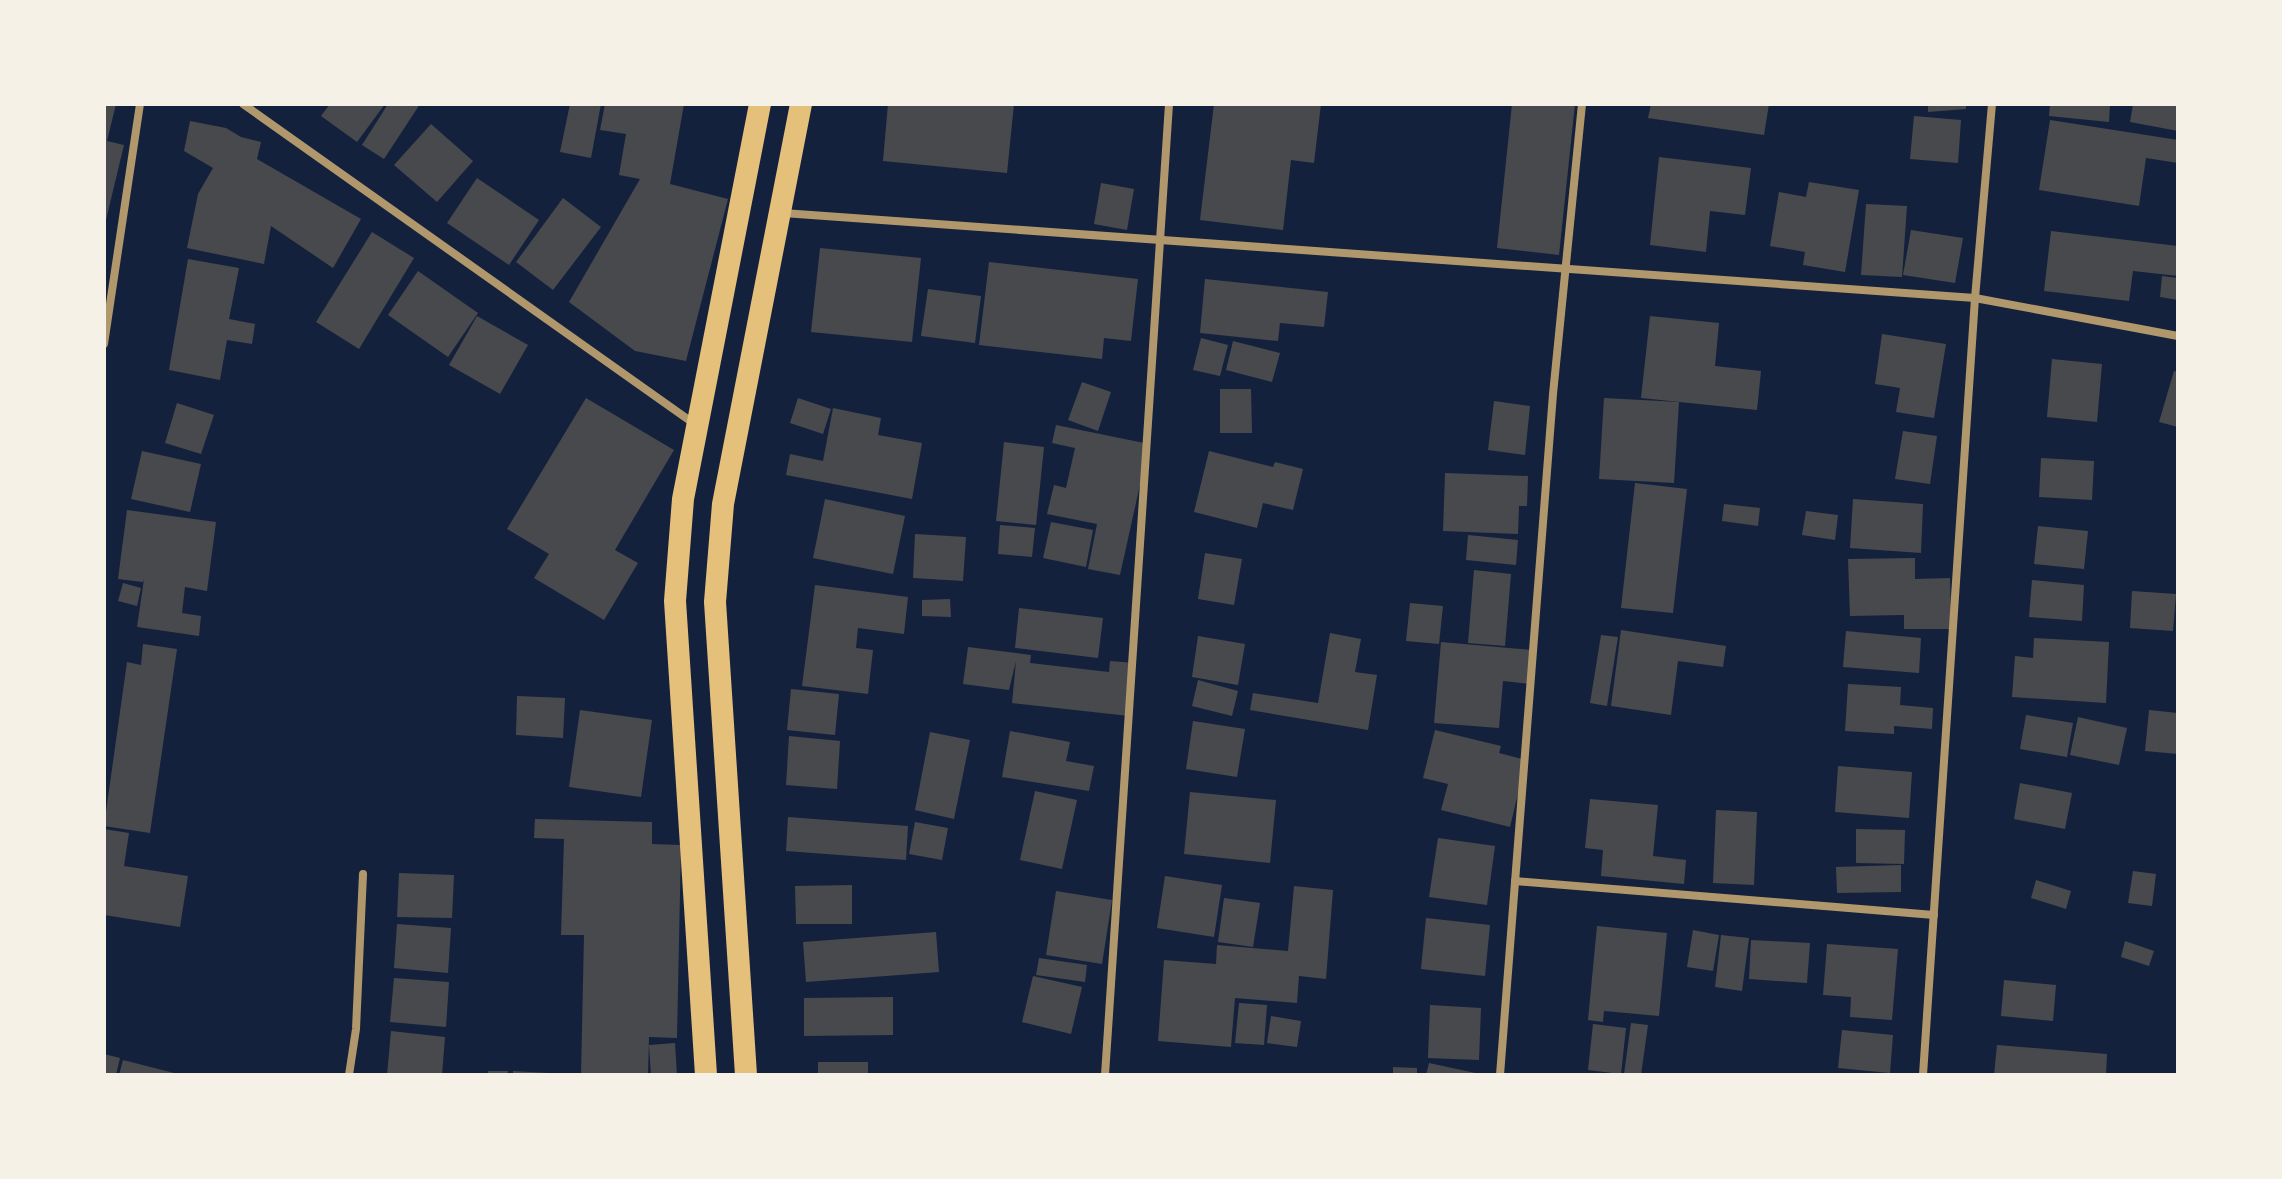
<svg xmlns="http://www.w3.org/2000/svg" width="2282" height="1179" viewBox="0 0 2282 1179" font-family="'Source Sans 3',sans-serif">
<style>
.building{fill:#48494c}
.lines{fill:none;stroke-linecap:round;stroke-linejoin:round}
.minor{stroke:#b1986c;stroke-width:8}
.trunk{stroke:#e5c07b;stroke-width:22}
</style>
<rect width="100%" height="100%" fill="#14213d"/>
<g class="building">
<polygon points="104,104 116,104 107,141 124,145 105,224"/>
<polygon points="330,104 385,104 357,142 321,116"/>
<polygon points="388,104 420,104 384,159 362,145"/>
<polygon points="570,104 601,104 591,158 560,152"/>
<polygon points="605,104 684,104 670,184 728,199 686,361 635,351 569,302 640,179 619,175 626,134 600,130"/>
<polygon points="888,104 1014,104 1007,173 883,161"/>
<polygon points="1214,104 1321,104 1314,163 1291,160 1283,230 1200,220"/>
<polygon points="1512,104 1575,104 1559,255 1497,248"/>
<polygon points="1651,104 1769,104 1764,135 1648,118"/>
<polygon points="1928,104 1966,104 1966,109 1928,112"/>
<polygon points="2050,104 2110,104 2109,122 2049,116"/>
<polygon points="2133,104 2178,104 2178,131 2130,122"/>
<polygon points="1914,116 1961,120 1958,163 1910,159"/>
<polygon points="2050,120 2178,140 2178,163 2146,158 2139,206 2039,190"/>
<polygon points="190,121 226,128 241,137 261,142 257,159 361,219 333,268 271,226 264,264 187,248 198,194 213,168 184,151"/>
<polygon points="431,124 473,161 437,202 394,165"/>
<polygon points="1659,157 1751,168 1745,215 1710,211 1706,252 1650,245"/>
<polygon points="477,178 539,220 509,265 447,223"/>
<polygon points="1809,182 1859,190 1845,272 1803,265 1805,252 1770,246 1779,192 1806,197"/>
<polygon points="1101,183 1134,189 1127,230 1094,224"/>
<polygon points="563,198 601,227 553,290 516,262"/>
<polygon points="1866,204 1907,206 1902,277 1861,275"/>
<polygon points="1911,230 1963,238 1955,283 1903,275"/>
<polygon points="2051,231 2178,246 2178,276 2133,271 2129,301 2044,291"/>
<polygon points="372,232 414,258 359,349 316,322"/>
<polygon points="820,248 921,258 912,342 811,332"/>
<polygon points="188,259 239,268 229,319 255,324 252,344 227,340 220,380 169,370"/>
<polygon points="989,262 1138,279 1131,341 1104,338 1102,359 979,345"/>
<polygon points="418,271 478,313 448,357 388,315"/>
<polygon points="2162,276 2178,278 2178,300 2160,297"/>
<polygon points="1205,279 1328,292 1324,327 1280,323 1278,341 1200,333"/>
<polygon points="928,289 981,296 975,343 921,336"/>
<polygon points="477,316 528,345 500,394 449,365"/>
<polygon points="1650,316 1719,323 1715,366 1761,371 1757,410 1641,398"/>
<polygon points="1882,334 1946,344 1934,418 1896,412 1900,388 1875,384"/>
<polygon points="1201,338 1228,345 1220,376 1193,370"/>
<polygon points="1233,341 1280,353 1272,382 1226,370"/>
<polygon points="2052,359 2102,364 2097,422 2047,417"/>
<polygon points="2174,371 2178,372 2178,427 2159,422"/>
<polygon points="1082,382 1111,392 1098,431 1068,420"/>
<polygon points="1220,389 1251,389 1252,433 1220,433"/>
<polygon points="586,398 674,450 615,550 638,563 604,620 534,578 549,554 507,529"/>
<polygon points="798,398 831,409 823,434 790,423"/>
<polygon points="1604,398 1679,402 1674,483 1599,479"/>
<polygon points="1494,401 1530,406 1525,455 1488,450"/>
<polygon points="177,403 214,415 201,454 165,443"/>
<polygon points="833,408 881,418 878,435 922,443 912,499 786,475 790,454 823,461"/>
<polygon points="1056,425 1149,444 1120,575 1088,569 1097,524 1047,514 1054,485 1066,488 1075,448 1052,443"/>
<polygon points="1903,431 1937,436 1930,484 1895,479"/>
<polygon points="1004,442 1044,447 1036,525 996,521"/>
<polygon points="142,451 201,464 190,512 131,499"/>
<polygon points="1209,451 1273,467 1275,462 1303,469 1293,510 1263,503 1257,528 1194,512"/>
<polygon points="2041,458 2094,461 2092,500 2039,497"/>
<polygon points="1445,473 1528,476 1527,506 1519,506 1518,534 1443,531"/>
<polygon points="1635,483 1687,489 1673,613 1621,608"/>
<polygon points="825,499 905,516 893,574 813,558"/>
<polygon points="1853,499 1923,504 1921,553 1850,548"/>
<polygon points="1724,504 1760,508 1758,526 1722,521"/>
<polygon points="127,510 216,522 207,591 185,587 182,613 201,616 199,636 137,627 144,579 143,582 118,579"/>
<polygon points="1806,511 1838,515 1835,540 1802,535"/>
<polygon points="1051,522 1093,530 1086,567 1043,558"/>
<polygon points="1000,525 1035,528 1032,557 998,554"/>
<polygon points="2038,526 2088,531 2084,569 2034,564"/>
<polygon points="915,534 966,537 963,581 913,578"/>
<polygon points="1468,535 1518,540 1516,565 1466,560"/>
<polygon points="1205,553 1242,559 1234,605 1198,599"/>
<polygon points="1915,558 1915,579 1950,578 1951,629 1904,629 1904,615 1850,616 1848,559"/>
<polygon points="1474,570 1511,574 1505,646 1468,643"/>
<polygon points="2032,580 2084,585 2082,621 2029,617"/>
<polygon points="123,583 141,588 137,606 118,601"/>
<polygon points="815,585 908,597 904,634 858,628 856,648 873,650 868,694 802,686"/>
<polygon points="2132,591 2176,594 2173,631 2130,628"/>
<polygon points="950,599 951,617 922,616 922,600"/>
<polygon points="1410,603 1443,606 1439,644 1406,641"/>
<polygon points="1019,608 1103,618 1098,658 1015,648"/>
<polygon points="1621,630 1726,646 1723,667 1678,661 1671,715 1611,706"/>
<polygon points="1846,631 1921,638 1919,673 1843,667"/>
<polygon points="1330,633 1361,639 1355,672 1377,675 1368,730 1250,710 1253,693 1318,703"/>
<polygon points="1601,635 1618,637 1607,706 1590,703"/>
<polygon points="1198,636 1245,644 1238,685 1192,677"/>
<polygon points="2034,638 2109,642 2106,703 2012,697 2015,656 2033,658"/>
<polygon points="1441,642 1533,650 1531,684 1503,681 1499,728 1434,723"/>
<polygon points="143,644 177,649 150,833 104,826 127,662 141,665"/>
<polygon points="968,647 1031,655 1030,663 1109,672 1110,661 1135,663 1129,716 1012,703 1016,661 1009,690 963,684"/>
<polygon points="1198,680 1238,691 1232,716 1192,706"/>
<polygon points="1848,684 1901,687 1900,705 1933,708 1932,729 1894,726 1894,734 1845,731"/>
<polygon points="791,689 839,694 835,735 787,730"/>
<polygon points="517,696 565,698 563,738 516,735"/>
<polygon points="580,710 652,720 641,797 569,787"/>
<polygon points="2149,710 2178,713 2178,754 2145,751"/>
<polygon points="2026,715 2073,723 2067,757 2020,749"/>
<polygon points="2078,717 2127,728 2119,765 2070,755"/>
<polygon points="1193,721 1245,729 1237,777 1186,769"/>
<polygon points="1435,730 1501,746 1499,753 1526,760 1510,827 1441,810 1448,784 1423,778"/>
<polygon points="1010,731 1070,742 1066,761 1094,766 1089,791 1002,777"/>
<polygon points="930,732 970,740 954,819 915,810"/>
<polygon points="789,736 840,741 837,789 786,785"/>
<polygon points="1838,766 1912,772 1909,818 1835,812"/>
<polygon points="2020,783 2072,793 2065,829 2014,819"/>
<polygon points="1035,791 1077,800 1062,869 1020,860"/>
<polygon points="1190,792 1276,800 1270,863 1184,854"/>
<polygon points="1590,799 1658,805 1653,856 1686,860 1684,884 1601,876 1603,850 1585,848"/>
<polygon points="1716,810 1757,812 1754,885 1713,883"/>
<polygon points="788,817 908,826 906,860 786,851"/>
<polygon points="535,819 652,822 652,844 681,845 677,1038 649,1037 648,1075 581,1075 584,935 561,935 564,839 534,838"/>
<polygon points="915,822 948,828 942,860 909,854"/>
<polygon points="104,829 129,833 124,866 188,876 180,927 104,915"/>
<polygon points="1856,829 1905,830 1904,864 1856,863"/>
<polygon points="1438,838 1495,846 1487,905 1429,897"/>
<polygon points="1901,865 1901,892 1837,893 1836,867"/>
<polygon points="2133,871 2156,874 2152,906 2128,903"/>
<polygon points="399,873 454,875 452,918 397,917"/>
<polygon points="1165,876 1222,885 1214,937 1157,928"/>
<polygon points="2036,880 2071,891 2066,909 2031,898"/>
<polygon points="852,885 852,924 796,924 795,886"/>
<polygon points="1294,886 1333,890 1326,979 1299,976 1297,1003 1235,998 1231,1047 1158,1041 1164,960 1216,964 1217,945 1288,951"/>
<polygon points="1056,891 1112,900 1102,964 1046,955"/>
<polygon points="1224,898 1260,903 1253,947 1218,942"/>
<polygon points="1426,918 1490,925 1485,976 1421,969"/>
<polygon points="397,924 451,928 448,973 394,968"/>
<polygon points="1597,926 1667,933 1659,1016 1604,1011 1603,1022 1588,1020"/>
<polygon points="1693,930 1719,935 1713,971 1687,967"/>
<polygon points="936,932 939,972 806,982 803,942"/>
<polygon points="1721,935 1749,938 1742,991 1715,987"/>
<polygon points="1751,940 1810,943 1807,983 1749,979"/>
<polygon points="2125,941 2154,951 2149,966 2121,957"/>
<polygon points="1827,944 1898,949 1892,1020 1850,1017 1851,997 1823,995"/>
<polygon points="1039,958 1087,965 1085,982 1036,975"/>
<polygon points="1033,976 1082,987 1071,1034 1022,1022"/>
<polygon points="394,978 449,982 446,1027 390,1022"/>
<polygon points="2004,980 2056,985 2053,1021 2001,1016"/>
<polygon points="893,997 893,1035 804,1036 804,998"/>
<polygon points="1239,1003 1267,1005 1264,1045 1235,1043"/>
<polygon points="1430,1005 1481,1008 1479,1060 1428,1058"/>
<polygon points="1271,1016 1301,1021 1297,1047 1267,1043"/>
<polygon points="1631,1023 1648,1025 1641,1075 1624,1074"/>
<polygon points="1593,1024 1626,1028 1621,1074 1588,1070"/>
<polygon points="1842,1030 1893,1035 1890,1073 1838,1068"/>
<polygon points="391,1031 445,1037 442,1075 387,1075"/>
<polygon points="675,1043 677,1075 651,1075 649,1045"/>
<polygon points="1997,1045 2107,1054 2106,1075 1994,1075"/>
<polygon points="104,1054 120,1058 116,1075 104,1075"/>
<polygon points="123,1060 178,1074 178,1075 119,1075"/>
<rect x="818" y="1062" width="50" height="13"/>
<polygon points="1429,1063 1480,1074 1480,1075 1426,1075"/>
<polygon points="1393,1067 1417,1068 1417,1075 1393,1075"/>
<polygon points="488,1071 508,1071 507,1075 488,1075"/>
<polygon points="513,1071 548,1073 548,1075 513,1075"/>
</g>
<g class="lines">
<g class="minor">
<polyline points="243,104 696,425"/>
<polyline points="783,213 1975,298 2178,336"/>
<polyline points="104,344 140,104"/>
<polyline points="1515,881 1934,915"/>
<polyline points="349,1075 356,1029 363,874"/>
<polyline points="1105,1075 1169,104"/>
<polyline points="1500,1075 1553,394 1582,104"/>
<polyline points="1923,1075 1975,298 1992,104"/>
</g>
<g class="trunk">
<polyline points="706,1075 675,601 683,499 760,104"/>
<polyline points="746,1075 715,602 723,504 801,104"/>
</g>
</g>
<rect width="2282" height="1179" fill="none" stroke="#f6f1e7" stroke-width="212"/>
</svg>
